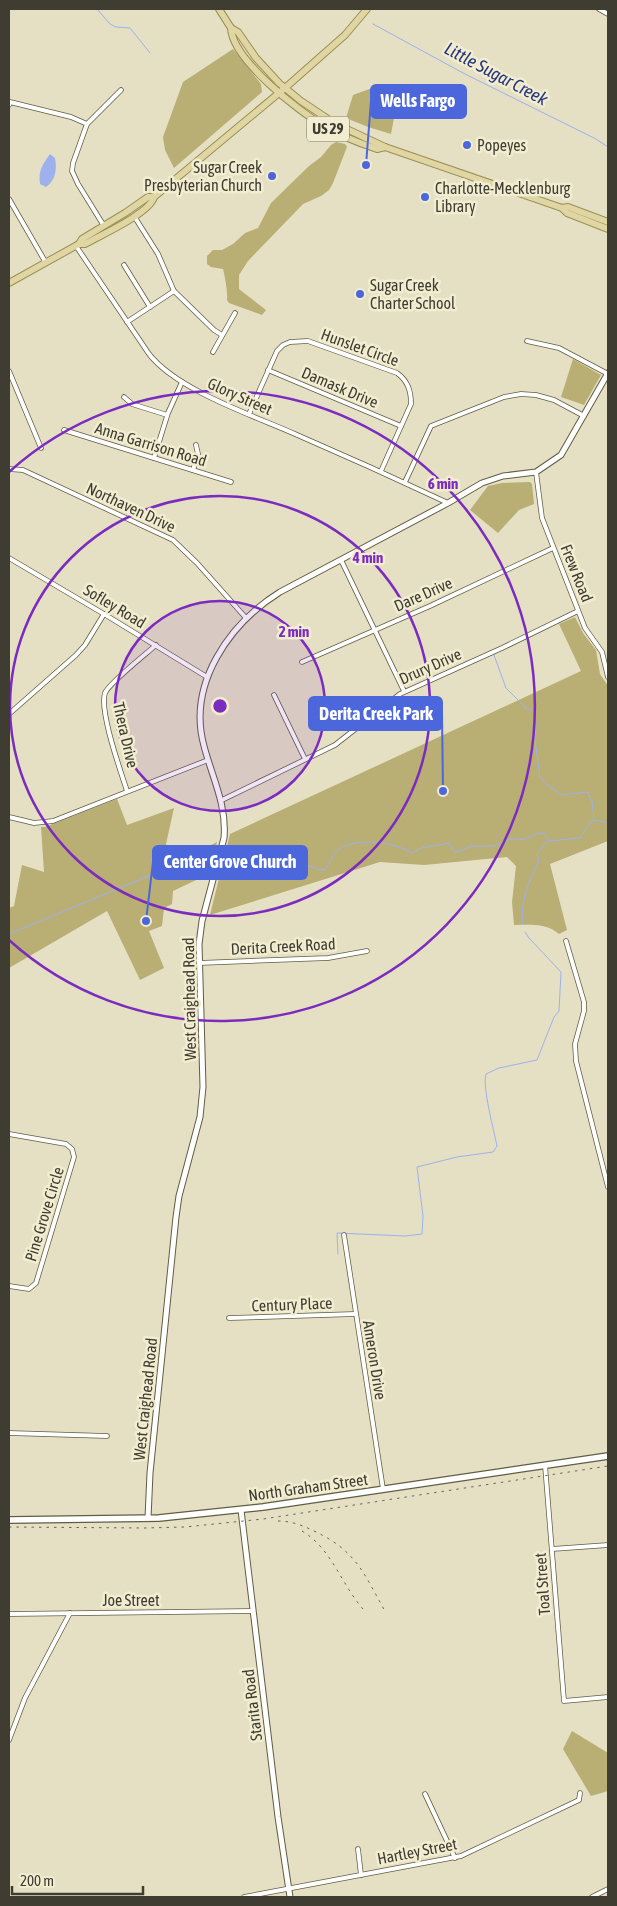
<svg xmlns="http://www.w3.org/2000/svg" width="617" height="1906" viewBox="0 0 617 1906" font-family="'Asap Condensed',sans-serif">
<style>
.green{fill:#b9ae73}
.water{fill:#9db1ed}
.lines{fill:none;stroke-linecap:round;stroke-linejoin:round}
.stream{stroke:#9db1ed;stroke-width:1}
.minor-casing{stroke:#615d44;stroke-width:5.5}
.tertiary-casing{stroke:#615d44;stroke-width:7}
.secondary-casing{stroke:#615d44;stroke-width:8}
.primary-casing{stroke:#9a8f53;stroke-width:8}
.minor{stroke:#fff;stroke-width:4}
.tertiary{stroke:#fff;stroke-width:5}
.secondary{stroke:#fff;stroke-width:5.5}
.primary{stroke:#e0d6a3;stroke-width:6}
.rail{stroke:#676556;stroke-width:1;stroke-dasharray:2.5 5;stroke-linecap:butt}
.ring{fill:none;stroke:#7b2cbf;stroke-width:2.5}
.poi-dot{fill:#4b67db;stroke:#f2edd1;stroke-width:2}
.labels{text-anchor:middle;stroke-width:5;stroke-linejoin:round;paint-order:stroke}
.shield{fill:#f2edd1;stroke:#757262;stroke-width:1}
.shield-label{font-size:15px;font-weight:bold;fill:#3f3d32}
.poi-label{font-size:16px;fill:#3f3d32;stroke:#f2edd1;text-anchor:start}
.street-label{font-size:16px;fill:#3f3d32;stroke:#f2edd1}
.water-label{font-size:18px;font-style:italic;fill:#26367b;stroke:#f2edd1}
.centre{fill:#7b2cbf;stroke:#f2edd1;stroke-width:2.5}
.ring-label{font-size:15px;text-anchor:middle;font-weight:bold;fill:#7b2cbf;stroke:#f2edd1;stroke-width:5;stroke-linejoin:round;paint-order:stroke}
.leader{fill:none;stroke:#4b67db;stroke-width:2}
.callout-dot{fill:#4b67db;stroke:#f2edd1;stroke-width:2}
.callout{fill:#4b67db;stroke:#4b67db;stroke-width:2}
.callout-label{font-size:18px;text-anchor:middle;font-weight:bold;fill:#fff}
</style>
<rect width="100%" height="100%" fill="#e5e0c4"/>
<g class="green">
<polygon points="233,49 261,84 262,92 174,168 165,150 163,137 183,82"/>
<polygon points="375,87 399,91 391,134 368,127 346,118 353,95"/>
<path d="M336,142L345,144L347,147L333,183L329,190L321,196L303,204L248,261L239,275V289L266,310L262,315L229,303L227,300C228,293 225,277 223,269L211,267L207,264V256L213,250H222L233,244L245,233L258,228L271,203L309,166L321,157L331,145Z"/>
<polygon points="573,359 601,375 584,405 561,397"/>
<polygon points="530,482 532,484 534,504 519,510 498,533 470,510 488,486 502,483"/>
<path d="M575,617L583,633L596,650L600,674L608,686V841L550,864L567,930L559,934C546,923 531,925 514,925L512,902L516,866L507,857L424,865L380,862L210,915L230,834L581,671L559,624Z"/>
<polygon points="117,799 127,825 174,808 166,844 175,863 217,842 209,874 173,891 172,904 164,908 162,926 149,931 164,968 140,980 107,911 9,968 9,908 14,906 22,865 44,872 41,827 45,827"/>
<polygon points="572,1731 608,1753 608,1791 591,1796 563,1749"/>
</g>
<path class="water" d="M50,154L55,158C57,169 56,180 46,187L40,184C38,170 43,164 50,154Z"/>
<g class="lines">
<g class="stream">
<polyline points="97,9 110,24 116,27 130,28 150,53"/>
<polyline points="373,24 465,74 596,139 608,147"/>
<polyline points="494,655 506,688 527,709 534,712 536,725 535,740 540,777 547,785 562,795 587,792 592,801 594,819"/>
<path d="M228,851L241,852L265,859L281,857L292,859L320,870L326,869C330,862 333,853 339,849C357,837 395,842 412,853L421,848L449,843L454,851L457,852L471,846H494L509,839H525L539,833H544L549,841L580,838L591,821L595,820L608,823"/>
<path d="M523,924C519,905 530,878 539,861L537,854L547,841"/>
<path d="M9,934L163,870C178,859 192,845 212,848"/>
<path d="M338,1254L337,1233L405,1236L422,1234L423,1216L417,1167L457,1157L493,1152L497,1146C494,1131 482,1086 486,1074L499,1068L537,1060L554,1017L559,1011L561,972L529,938L525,932"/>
</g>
<g class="minor-casing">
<g id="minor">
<polyline points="599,9 608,14"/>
<polyline points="9,105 10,102 71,117 87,124"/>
<polyline points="9,199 46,263"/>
<polyline points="134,216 158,254 174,291 214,330 222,335"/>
<polyline points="104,226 78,184 72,171 73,163 87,124 121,90"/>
<path d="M76,246L149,354C177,390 252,415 295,434C346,456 397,479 448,503"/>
<polyline points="124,265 150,307"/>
<polyline points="127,322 174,291"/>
<polyline points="527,341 559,348 608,374"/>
<polyline points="213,352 235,313"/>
<polyline points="268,370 401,426"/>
<polyline points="9,371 41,448"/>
<polyline points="124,397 132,404 167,415"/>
<path d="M249,414L277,351L283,345L290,342L308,341L397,373C408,381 411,391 411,404L381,471"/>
<polyline points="64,430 231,482"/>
<polyline points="154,458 168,413 182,382"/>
<polyline points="9,469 23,470 173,540 197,563 246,618"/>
<polyline points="193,470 198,454 196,445"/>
<polyline points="536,472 542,518 585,628 602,652 608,677"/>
<polyline points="405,482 431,426 504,397 521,394 536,395 554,400 584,416"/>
<polyline points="9,558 104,614 207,677"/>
<polyline points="341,560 404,691"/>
<polyline points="302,662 430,606 553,548"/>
<polyline points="274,695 305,759"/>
<polyline points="9,714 76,655 85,645 104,614"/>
<path d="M127,791C121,772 99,711 105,693C109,683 146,654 156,645"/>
<polyline points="222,800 335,745 400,694 502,648 578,611"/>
<polyline points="9,817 34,823 53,821 208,760"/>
<polyline points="566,941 584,1002 584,1011 575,1044 576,1061 608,1187"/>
<polyline points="199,963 328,958 367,951"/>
<polyline points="9,1134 66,1144 72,1149 74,1157 36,1283 29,1289 9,1286"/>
<polyline points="344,1235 383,1489"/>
<polyline points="229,1318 355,1314"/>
<polyline points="9,1433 107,1436"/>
<polyline points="545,1465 564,1701 608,1697"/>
<polyline points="552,1549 608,1545"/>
<polyline points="9,1614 253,1611"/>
<polyline points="9,1740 25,1698 70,1613"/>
<polyline points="425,1794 455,1858"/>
<polyline points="358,1849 361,1875"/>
<polyline points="244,1897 461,1856 579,1800 580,1793"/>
<polyline points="592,1897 608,1889"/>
</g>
</g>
<g class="tertiary-casing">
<g id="tertiary">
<polyline points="241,1510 278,1817 290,1897"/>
<path d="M148,1518L150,1473L176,1217L179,1196L200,1117L203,1087L199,944L202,921L224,838C227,805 212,777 204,746C187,684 229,624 280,592L448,503L482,483L503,476L536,472L561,455L608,373"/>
</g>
</g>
<g class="secondary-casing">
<polyline id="secondary" points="9,1520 159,1518 263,1507 608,1456"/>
</g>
<g class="primary-casing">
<g id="primary">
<polyline points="219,9 231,28 238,32 256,58 279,83 301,101 334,123 385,147 562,208 568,207 608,222"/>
<path d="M231,28C232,59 298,111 324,126C341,136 359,143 377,149L385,147"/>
<polyline points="562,208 567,213 608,229"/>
<path d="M79,244H85C101,235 150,213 154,197"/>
<polyline points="9,283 79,244 82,239 125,213 148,197 154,197 285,88 345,35 367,9"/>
</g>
</g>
<use href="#minor" class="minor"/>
<use href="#tertiary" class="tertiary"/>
<use href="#secondary" class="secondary"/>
<use href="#primary" class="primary"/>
<g class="rail">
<path d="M278,1521C291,1521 302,1525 314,1531C357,1551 364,1574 386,1613"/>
<polyline points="9,1527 144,1528 185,1527 263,1519 608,1466"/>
<path d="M302,1531C332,1549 341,1584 363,1609"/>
</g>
</g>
<circle cx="220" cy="706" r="105" fill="#7b2cbf" fill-opacity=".12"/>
<g class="ring">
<circle cx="220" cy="706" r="105"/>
<circle cx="220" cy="706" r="210"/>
<path d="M9 472A315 315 0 1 1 9 940"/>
</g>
<g class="poi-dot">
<circle cx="467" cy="145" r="5"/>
<circle cx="272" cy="176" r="5"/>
<circle cx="425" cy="197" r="5"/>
<circle cx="360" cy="294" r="5"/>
</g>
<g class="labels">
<rect class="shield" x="307" y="116.5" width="42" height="25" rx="4"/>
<g class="shield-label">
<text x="328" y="134">US 29</text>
</g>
<g class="poi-label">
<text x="477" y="151">Popeyes</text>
<text x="262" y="173" text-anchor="end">Sugar Creek<tspan x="262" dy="18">Presbyterian Church</tspan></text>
<text x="435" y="194">Charlotte-Mecklenburg<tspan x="435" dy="18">Library</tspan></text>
<text x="370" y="291">Sugar Creek<tspan x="370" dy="18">Charter School</tspan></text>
</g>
<g class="street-label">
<text transform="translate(360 347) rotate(20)" y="6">Hunslet Circle</text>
<text transform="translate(340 387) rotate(23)" y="6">Damask Drive</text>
<text transform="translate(240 396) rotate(24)" y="6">Glory Street</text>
<text transform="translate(151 444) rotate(17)" y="6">Anna Garrison Road</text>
<text transform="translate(131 507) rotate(25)" y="6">Northaven Drive</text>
<text transform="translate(577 573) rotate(68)" y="6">Frew Road</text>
<text transform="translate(423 594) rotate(-24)" y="6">Dare Drive</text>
<text transform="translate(115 606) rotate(31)" y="6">Sofley Road</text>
<text transform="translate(430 666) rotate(-24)" y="6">Drury Drive</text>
<text transform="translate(126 735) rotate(77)" y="6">Thera Drive</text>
<text transform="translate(283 946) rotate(-3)" y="6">Derita Creek Road</text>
<text transform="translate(189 999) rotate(-91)" y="6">West Craighead Road</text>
<text transform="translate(44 1214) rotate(-73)" y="6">Pine Grove Circle</text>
<text transform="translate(292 1304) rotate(-2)" y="6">Century Place</text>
<text transform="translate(375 1360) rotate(81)" y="6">Ameron Drive</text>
<text transform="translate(145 1399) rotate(-84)" y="6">West Craighead Road</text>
<text transform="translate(308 1487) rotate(-8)" y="6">North Graham Street</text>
<text transform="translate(542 1584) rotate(-94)" y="6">Toal Street</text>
<text x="131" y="1606">Joe Street</text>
<text transform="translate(252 1705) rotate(-97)" y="6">Starita Road</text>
<text transform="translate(417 1851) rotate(-11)" y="6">Hartley Street</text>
</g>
<g class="water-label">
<text transform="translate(496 74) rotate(28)" y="6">Little Sugar Creek</text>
</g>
</g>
<circle cx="220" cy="706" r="8" class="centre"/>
<g class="ring-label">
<text x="443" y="489">6 min</text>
<text x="368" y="563">4 min</text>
<text x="294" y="637">2 min</text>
</g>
<path class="leader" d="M366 165L371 101M443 791L442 714M146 921L153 862"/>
<g class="callout-dot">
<circle cx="366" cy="165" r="5"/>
<circle cx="443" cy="791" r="5"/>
<circle cx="146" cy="921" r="5"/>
</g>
<g class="callout">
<rect x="371" y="85" width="95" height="33" rx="5"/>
<rect x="309" y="697" width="133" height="33" rx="5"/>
<rect x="153" y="846" width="154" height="33" rx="5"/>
</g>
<g class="callout-label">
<text x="418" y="107">Wells Fargo</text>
<text x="376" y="720">Derita Creek Park</text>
<text x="230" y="868">Center Grove Church</text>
</g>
<rect width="617" height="1906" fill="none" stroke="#3f3d32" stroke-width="20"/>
<path d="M12 1886v8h131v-8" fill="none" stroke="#3f3d32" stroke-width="2.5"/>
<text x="20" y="1886" font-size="15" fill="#3f3d32" stroke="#f2edd1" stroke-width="4" paint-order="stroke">200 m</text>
</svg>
